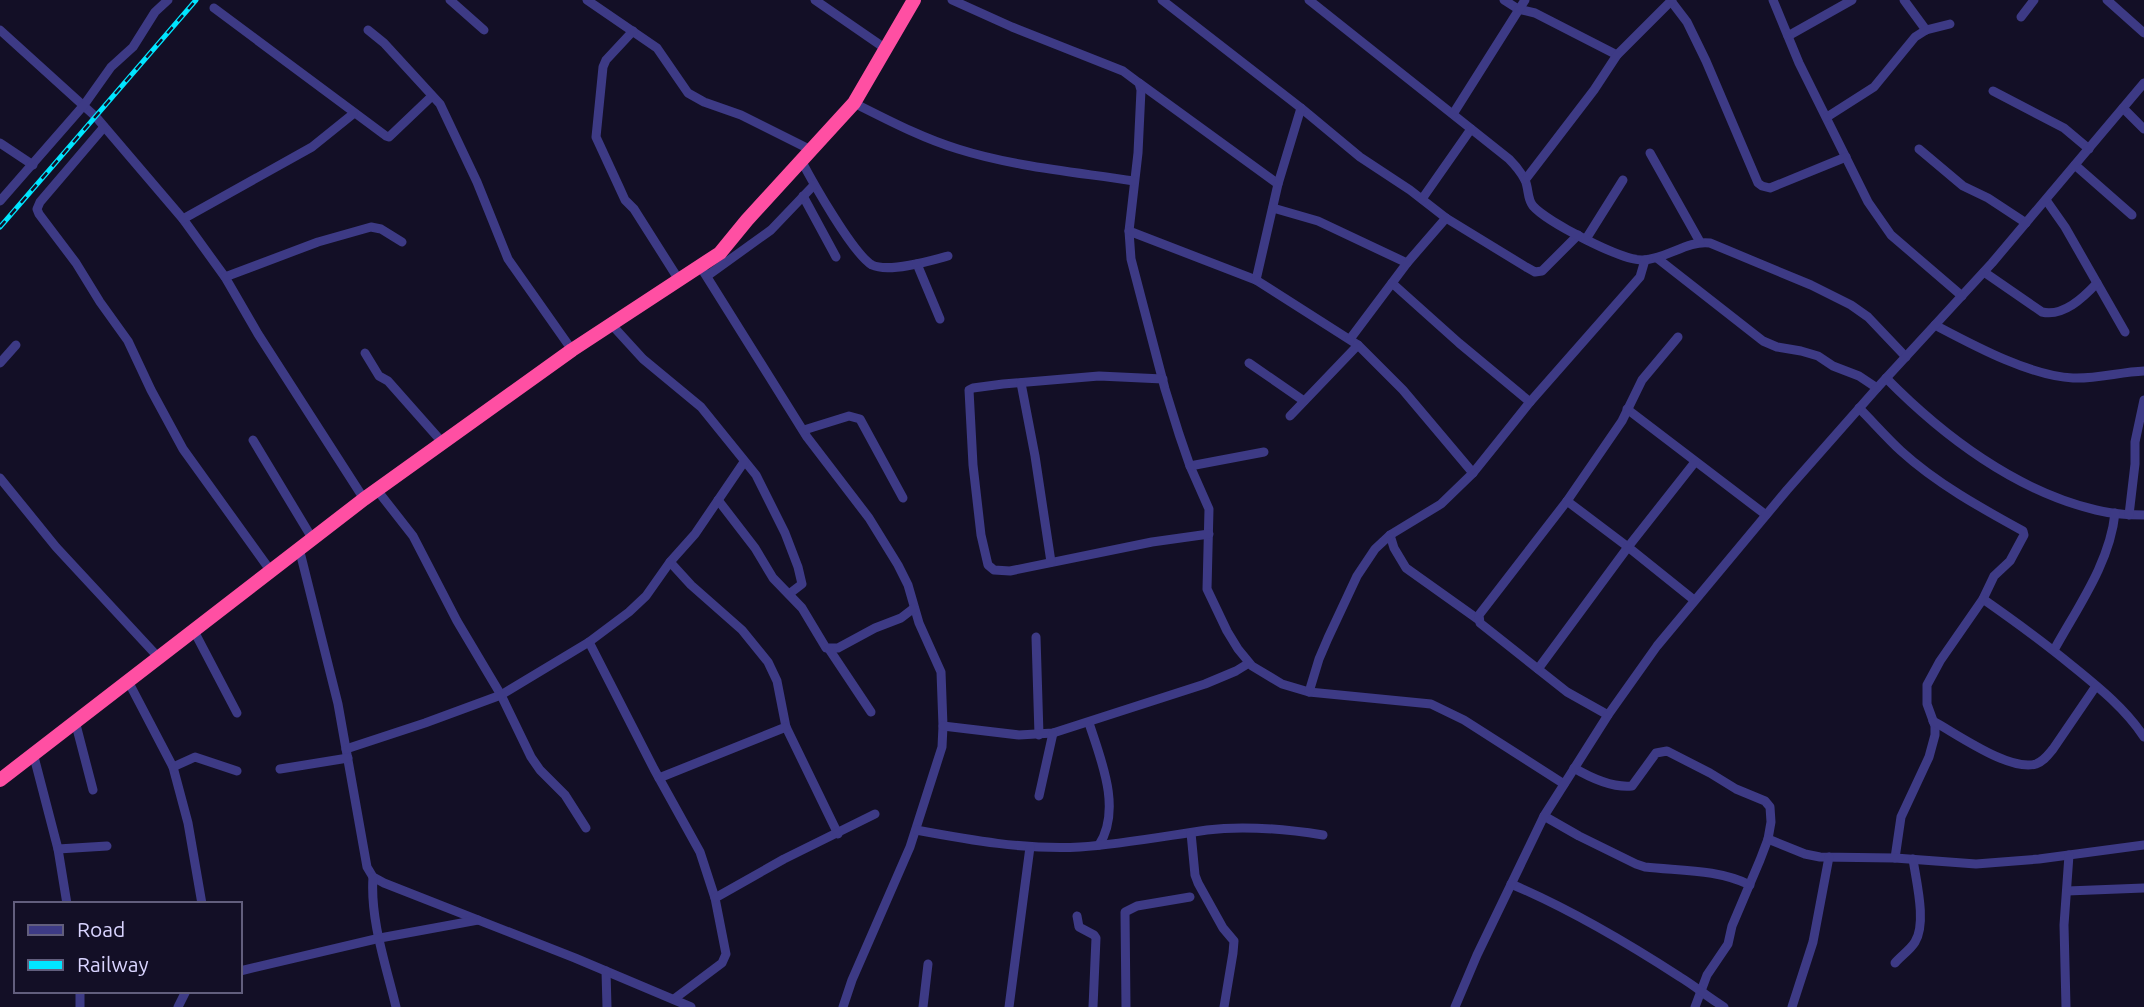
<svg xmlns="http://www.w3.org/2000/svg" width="2144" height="1007" viewBox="0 0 2144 1007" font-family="Ubuntu,sans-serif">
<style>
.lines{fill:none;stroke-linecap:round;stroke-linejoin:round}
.minor{stroke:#3d3a85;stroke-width:9}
.highway{stroke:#ff4fa3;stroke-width:14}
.rail-casing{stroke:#00e5ff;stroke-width:5}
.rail{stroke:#130f26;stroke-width:2.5;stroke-dasharray:8;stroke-linecap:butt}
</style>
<rect width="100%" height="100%" fill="#130f26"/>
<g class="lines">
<g class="minor">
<polyline points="450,0 484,30"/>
<polyline points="587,0 657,48 688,93 704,102 741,115 811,150"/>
<polyline points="815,0 886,49"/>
<polyline points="952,0 1012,27 1123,71 1139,83 1141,90 1138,153 1129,231 1131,259 1165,389 1179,434 1190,466 1209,509 1207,589 1227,631 1238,649 1252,666 1282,684 1309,692 1431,704 1464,720 1564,784"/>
<polyline points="1162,0 1301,108 1360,157 1410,190 1446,218 1526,267 1535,272 1542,271 1578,235"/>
<path d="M1309,0L1509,159C1515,165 1521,172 1525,180C1529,189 1527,199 1533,206C1547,222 1622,261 1643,260C1667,259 1687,240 1710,243L1811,285L1851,305L1868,317L1906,357"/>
<polyline points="1504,0 1518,9 1535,13 1617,55"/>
<polyline points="1773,0 1799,63 1868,202 1891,235 1962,296"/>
<polyline points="1904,0 1926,30"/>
<polyline points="2107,0 2144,33"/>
<polyline points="1671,1 1687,22 1706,61 1758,183 1762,186 1770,188 1846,157"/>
<polyline points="214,8 386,136 389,137 432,96"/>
<polyline points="2021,17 2034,0"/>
<polyline points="0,30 96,117 183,219 225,277 258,334 364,499"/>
<polyline points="368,30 384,43 440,104 477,182 508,259 572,350"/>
<polyline points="633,31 606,60 603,67 596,137 620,189 625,200 634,209 679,280"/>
<polyline points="1788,36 1852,0"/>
<polyline points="1139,83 1278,184"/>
<polyline points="1993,91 2064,128 2089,149"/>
<path d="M854,103C888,120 922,138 958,149C1015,167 1076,172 1134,181"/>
<polyline points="2123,108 2144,129"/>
<polyline points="1453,114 1525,0"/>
<polyline points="1827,117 1874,87 1915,37 1926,30 1950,24"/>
<polyline points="104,127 40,202 37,209 39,214 76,263 100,302 128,341 151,390 183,449 270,570"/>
<polyline points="0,143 33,165"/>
<polyline points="1919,149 1963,186 1988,198 2026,223"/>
<polyline points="1650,153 1700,242"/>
<path d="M801,160C812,181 853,254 872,265C889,273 930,261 948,256"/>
<polyline points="2075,165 2132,215"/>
<polyline points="1525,180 1594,90 1617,55 1672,0"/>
<polyline points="803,196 836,257"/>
<polyline points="1422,199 1471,129"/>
<polyline points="2046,200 2065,227 2125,332"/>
<polyline points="0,201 84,105 111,67 133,47 155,12 168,0"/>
<polyline points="1273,208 1318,221 1407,263"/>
<polyline points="183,219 312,147 353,114"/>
<polyline points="1129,231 1256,280 1358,345 1403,390 1473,473"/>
<polyline points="1586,239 1623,180"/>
<polyline points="1657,258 1763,341 1777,347 1801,351 1818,356 1833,366 1859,376 1877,388"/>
<polyline points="917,264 940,319"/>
<polyline points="700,266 807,437 869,518 898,565 908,585 919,623 941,672 943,726 942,747 910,847 852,980 843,1007"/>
<path d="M1984,272L2042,312C2063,317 2083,298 2097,283"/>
<polyline points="707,276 771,230 814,185"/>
<polyline points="225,277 318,242 371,227 381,229 402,242"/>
<polyline points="1256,280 1278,184 1301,108"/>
<polyline points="1392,283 1459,343 1530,402"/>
<polyline points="611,324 643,359 701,407 756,475 785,533 798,567 802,584 789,594"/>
<path d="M1935,325C1973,345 2030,376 2073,378C2097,379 2120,372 2144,371"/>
<polyline points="1350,339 1407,263 1446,218"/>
<polyline points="365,353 379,376 388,381 442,442"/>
<polyline points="0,363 16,345"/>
<polyline points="1249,363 1304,401"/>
<path d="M1886,378C1943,436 2016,491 2096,510C2112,514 2128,515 2144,515"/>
<polyline points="1163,379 1099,376 1003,384 973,388 969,390 973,465 981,535 988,565 994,570 1010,571 1152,542 1209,534"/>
<polyline points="1021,383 1035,456 1051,562"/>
<path d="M1859,408C1873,422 1886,437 1901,451C1936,483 1981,508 2023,531L2024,535L2010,561L1994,576L1983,599L1940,661L1927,685V704L1935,726V735L1929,757L1901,817L1895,858"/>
<polyline points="1627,409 1766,515"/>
<polyline points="1290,416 1358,345"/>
<polyline points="804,430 849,416 860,419 903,498"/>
<polyline points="253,440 312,538"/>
<polyline points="1190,466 1264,452"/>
<polyline points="0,478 56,547 159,658"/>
<polyline points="377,490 413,536 457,621 501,695 531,757 540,770 565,795 586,828"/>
<polyline points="718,500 755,548 773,578 802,608 826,648 838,648 875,628 901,618 914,608"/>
<polyline points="1567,501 1628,547 1694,600"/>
<polyline points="2129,515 2135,464 2135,442 2144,400"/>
<polyline points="1390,535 1394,548 1406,568 1479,620"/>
<polyline points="299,548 338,704 367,867 373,877 384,883 575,958 691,1007"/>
<polyline points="670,562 691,585 742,630 768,662 777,681 786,727 838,834"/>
<path d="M1983,599C2013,620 2042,641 2070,664C2097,686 2125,708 2144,737"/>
<polyline points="194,631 237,713"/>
<polyline points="1036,637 1039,735"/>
<polyline points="589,642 654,769 700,852 715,898 726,954 722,963 674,999"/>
<polyline points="829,649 871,712"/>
<path d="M2054,650C2077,608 2110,563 2115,513"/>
<polyline points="1538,669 1628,547 1695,462"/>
<polyline points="128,681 173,767 188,823 202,904"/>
<polyline points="1309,692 1319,659 1328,638 1357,576 1375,549 1390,535 1441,504 1473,473 1530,402 1640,277 1645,260"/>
<polyline points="1608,715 1567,692 1480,623 1479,615 1567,501 1622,421 1642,380 1678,337"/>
<polyline points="75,721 93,790"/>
<path d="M1933,721C1957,734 2010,772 2036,764C2044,761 2048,755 2053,749L2096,686"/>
<path d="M1089,723C1101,760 1122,809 1099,845"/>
<polyline points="943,726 1019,735 1053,733 1205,684 1236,671 1249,663"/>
<polyline points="346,749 425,723 501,695 589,642 629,612 646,596 670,562 695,534 744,462"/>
<polyline points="33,753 58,849 67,904"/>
<polyline points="173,767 195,757 237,771"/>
<path d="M1574,768C1591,778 1612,788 1632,786L1656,753L1667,751L1710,773L1736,789L1765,801L1770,807L1771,822L1768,839L1760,860L1732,926L1728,944L1707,975L1695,1007"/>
<polyline points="280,769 348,758"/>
<polyline points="659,778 786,727"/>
<polyline points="1039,796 1053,733"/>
<path d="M1544,816L1579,836L1636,864L1645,867C1681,871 1717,869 1750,885"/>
<path d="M916,830C970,840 1025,850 1080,847C1123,844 1165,836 1207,830C1246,825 1285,829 1323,835"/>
<polyline points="1191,833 1195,875 1198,883 1223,928 1234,941 1233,953 1224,1007"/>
<polyline points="1768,839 1805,854 1820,857 1895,858 1976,864 2039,859 2144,845"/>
<polyline points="58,849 107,846"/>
<path d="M373,877C370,920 386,965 396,1007"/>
<path d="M1511,884C1570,909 1626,942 1680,977C1695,986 1709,998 1724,1007"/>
<polyline points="2067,891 2144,888"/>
<polyline points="715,898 784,859 875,814"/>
<polyline points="1077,916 1079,927 1094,935 1096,938 1093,1007"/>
<path d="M1895,963C1901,956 1910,950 1915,942C1927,923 1916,881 1913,859"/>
<polyline points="240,971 380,938 478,920"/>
<polyline points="606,971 607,1007"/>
<polyline points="80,1007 80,991"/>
<polyline points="178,1007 186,991"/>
<polyline points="923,1007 928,964"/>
<polyline points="1009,1007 1030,847"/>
<polyline points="1126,1007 1125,912 1137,906 1190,897"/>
<polyline points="1455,1007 1477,955 1544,816 1608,715 1657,646 1787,490 1877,388 1992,263 2144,83"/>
<polyline points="1792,1007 1813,942 1829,857"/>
<polyline points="2066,1007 2064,925 2069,855"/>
</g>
<polyline class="highway" points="0,780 364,499 572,350 720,253 747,220 854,103 914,0"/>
<g class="rail-casing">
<polyline id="rail" points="0,227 196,0"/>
</g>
<use href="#rail" class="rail"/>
</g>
<rect x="14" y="902" width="228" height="91" fill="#130f26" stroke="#625e7d" stroke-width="2"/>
<rect x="28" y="925" width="35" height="10" fill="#3d3a85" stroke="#625e7d" stroke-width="2"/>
<text x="77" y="937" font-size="21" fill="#d9d4ff">Road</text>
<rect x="28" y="960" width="35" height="10" fill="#00e5ff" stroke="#625e7d" stroke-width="2"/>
<text x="77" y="972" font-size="21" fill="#d9d4ff">Railway</text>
</svg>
